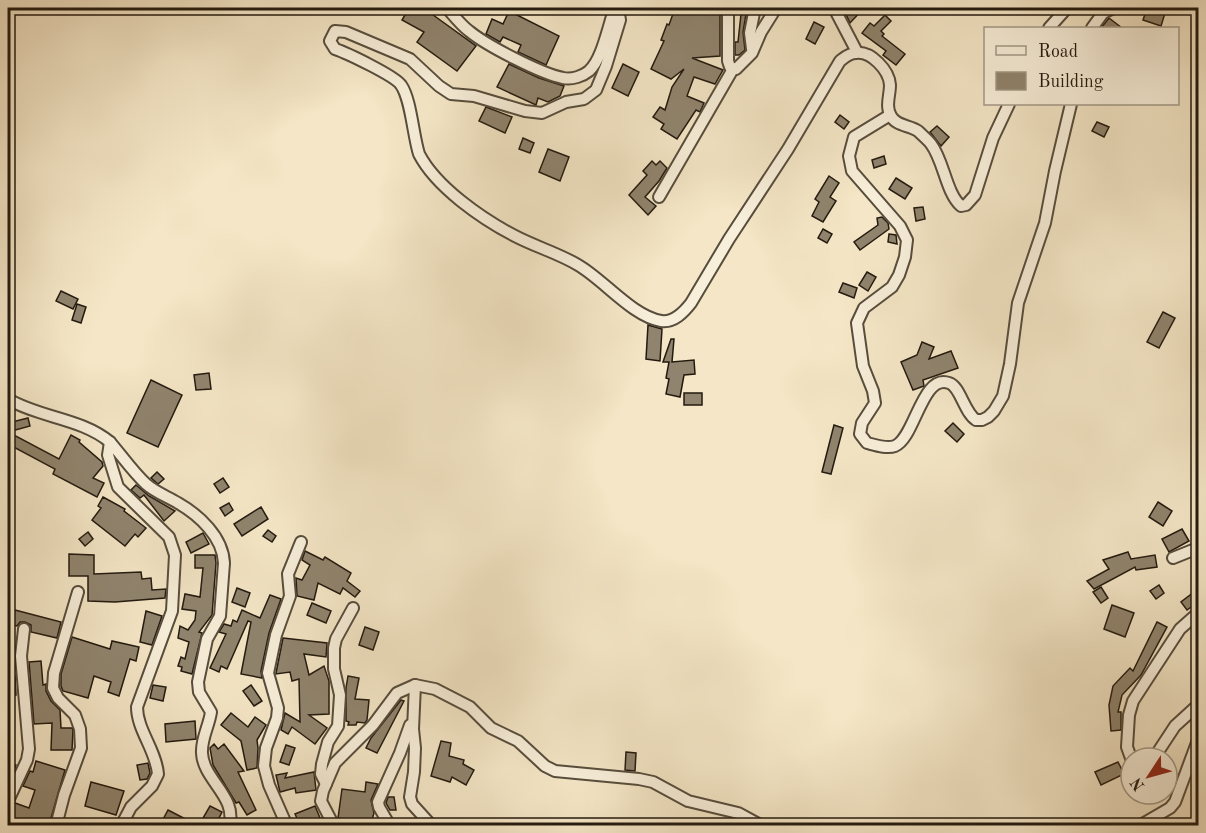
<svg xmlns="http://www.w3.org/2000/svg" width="1206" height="833" viewBox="0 0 1206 833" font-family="'Old Standard TT',serif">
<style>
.building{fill:#90846e;stroke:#231a0f;stroke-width:1.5}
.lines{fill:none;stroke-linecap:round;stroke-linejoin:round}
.minor-casing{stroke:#574d3d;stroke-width:14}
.minor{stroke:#f8efda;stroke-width:10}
</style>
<rect width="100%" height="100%" fill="#f4e6c6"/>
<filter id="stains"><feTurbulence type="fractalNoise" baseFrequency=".00333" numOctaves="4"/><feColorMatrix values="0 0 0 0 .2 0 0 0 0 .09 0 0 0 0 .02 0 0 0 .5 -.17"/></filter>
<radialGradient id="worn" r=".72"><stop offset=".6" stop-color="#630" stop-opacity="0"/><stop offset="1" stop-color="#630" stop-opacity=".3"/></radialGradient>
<g class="building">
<polygon points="409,8 423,8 430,11 429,12 476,46 457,71 417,42 424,32 402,20"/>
<polygon points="675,8 720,9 720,56 692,58 723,70 715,84 694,77 687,96 704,103 700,112 696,110 677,139 661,129 664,124 653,117 660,107 665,110 672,87 684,69 671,79 651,69 664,41 661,40 667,24 669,25"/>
<polygon points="735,8 747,8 743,32 745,50 739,55 735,55 735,42 738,42 741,14 735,13"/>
<polygon points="846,8 864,8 850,23 844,10"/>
<polygon points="1147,8 1165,13 1161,26 1143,20"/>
<polygon points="509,11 559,36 546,65 518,52 521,45 503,37 500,42 486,34 492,19 503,24"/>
<polygon points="885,15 891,21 881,31 884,34 882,36 905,54 896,65 883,55 886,51 862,33 870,23 874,26"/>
<polygon points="1109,18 1122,28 1101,28"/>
<polygon points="814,22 824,27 815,44 806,39"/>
<polygon points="509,64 539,78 564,86 560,96 548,102 538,98 536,105 497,87"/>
<polygon points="623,64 639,72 628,96 612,88"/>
<polygon points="486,107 512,117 505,133 479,121"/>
<polygon points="840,115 849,122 844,129 835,122"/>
<polygon points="1097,122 1109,127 1104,137 1092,131"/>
<polygon points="937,126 949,137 941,146 930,132"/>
<polygon points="523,138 534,143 530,153 519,149"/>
<polygon points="548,149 569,157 560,181 539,172"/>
<polygon points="884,156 886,164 874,168 872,160"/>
<polygon points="652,161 656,165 660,161 667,168 659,181 645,197 656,206 648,215 629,195 647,175 643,171"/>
<polygon points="829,176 839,183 830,197 836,201 823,222 812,216 819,202 815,199"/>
<polygon points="896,178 912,188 905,199 889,189"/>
<polygon points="923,207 925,219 916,221 914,208"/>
<polygon points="882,217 888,223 889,229 860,250 854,242 878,225 877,218"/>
<polygon points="823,229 832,234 827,243 818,238"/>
<polygon points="889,234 896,235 897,244 888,242"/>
<polygon points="867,272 876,277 868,291 859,285"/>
<polygon points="843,283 857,288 854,298 839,292"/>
<polygon points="61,291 78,299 73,309 56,301"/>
<polygon points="77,304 86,307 81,323 72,320"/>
<polygon points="1163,312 1175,318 1159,348 1147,342"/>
<polygon points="648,325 662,329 660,361 646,359"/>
<polygon points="671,339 674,339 672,362 694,360 695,374 684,375 680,397 666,394 669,379 666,378 669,362 663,362"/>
<polygon points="922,342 934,347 929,359 951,351 958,368 923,380 924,386 913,390 901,362 917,355"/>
<polygon points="209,373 211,389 196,390 194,375"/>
<polygon points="151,380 182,395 158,447 127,433"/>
<rect x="684" y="393" width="18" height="12"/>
<polygon points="28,418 30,426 8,432 59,459 71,435 80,440 79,442 102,462 103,466 93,478 104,483 97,497 53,474 55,469 8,444 8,423"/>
<polygon points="953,423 964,434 957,442 945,431"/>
<polygon points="834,425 843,428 831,474 822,472"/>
<polygon points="157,472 164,479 158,484 151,478"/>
<polygon points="223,478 229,487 220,493 214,484"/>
<polygon points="136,485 149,496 175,511 164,521 144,495 140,498 131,490"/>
<polygon points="103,497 125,509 124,511 146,528 138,537 135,534 125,546 92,520 101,508 98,506"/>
<polygon points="1158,502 1172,511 1163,526 1149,517"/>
<polygon points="229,503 233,510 225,516 220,508"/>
<polygon points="261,507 268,519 242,536 234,524"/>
<polygon points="1182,529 1189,541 1169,552 1162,539"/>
<polygon points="268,530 276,536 272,542 263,536"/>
<polygon points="88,532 93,539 85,546 79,539"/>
<polygon points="203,533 209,544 191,553 186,542"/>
<polygon points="305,551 323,560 325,557 351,573 347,581 360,591 355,597 343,588 340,594 318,583 314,600 297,596 296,578 302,580 310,565 302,560"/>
<polygon points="1128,552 1131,559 1155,555 1157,567 1136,570 1135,567 1094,589 1087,581 1109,569 1103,560"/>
<polygon points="69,554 94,555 94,574 141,572 142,579 151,578 152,590 166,589 165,598 115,602 88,601 88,576 69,576"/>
<polygon points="195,555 215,555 216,563 212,615 199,632 202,633 192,674 181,671 182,667 178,666 181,657 185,659 189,642 178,638 180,626 188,630 195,620 196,611 182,609 185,594 200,597 203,568 195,568"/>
<polygon points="1159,585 1164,593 1156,599 1150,591"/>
<polygon points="1101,587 1108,598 1101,603 1093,592"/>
<polygon points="237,588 250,593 245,607 232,602"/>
<polygon points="1198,589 1198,602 1187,610 1181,602"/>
<polygon points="270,595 281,599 269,633 261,671 262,678 241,674 251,622 248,621 227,669 221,666 219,672 210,668 226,634 219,632 224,624 231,626 233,620 237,622 242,610 260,618"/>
<polygon points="312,603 331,611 326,623 307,615"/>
<polygon points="1112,605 1134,613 1125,637 1104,629"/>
<polygon points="15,610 61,622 57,638 31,632 31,625 25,622 20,622 17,626 12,625"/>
<polygon points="146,611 162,616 152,645 140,642"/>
<polygon points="1157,622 1167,627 1141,675 1122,695 1118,712 1121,712 1121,730 1111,731 1109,705 1113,686 1130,668 1133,671"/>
<polygon points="365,627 379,632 373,650 359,645"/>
<polygon points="72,637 110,649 112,641 139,647 136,661 130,659 119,696 108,692 111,682 94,676 88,698 63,691 61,686 61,674"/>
<polygon points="283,638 327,643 326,657 304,654 309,675 324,666 329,681 329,714 309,715 327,728 315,744 292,727 288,734 281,730 285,713 300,722 299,679 292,681 290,672 276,674 276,673"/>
<polygon points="41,661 43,685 46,684 46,691 51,701 60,710 61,728 72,728 73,730 72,750 51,750 52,723 34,724 29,662"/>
<polygon points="8,675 15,676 16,695 8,694"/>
<polygon points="348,676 359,678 355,699 369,700 367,720 365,723 357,722 356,725 348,725 349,722 346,721 346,688"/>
<polygon points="153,685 166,687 163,701 150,698"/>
<polygon points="251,685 262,701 254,706 243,691"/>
<polygon points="401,700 404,701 377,753 366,748 371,738"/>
<polygon points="231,713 248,727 255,717 266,725 257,740 258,748 257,768 247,770 241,741 221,725"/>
<polygon points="195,721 196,739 166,742 165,724"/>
<polygon points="441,741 451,743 449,756 464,760 463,764 474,770 466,785 452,777 450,782 431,776"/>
<polygon points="214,744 218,749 224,744 244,771 238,772 256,810 247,815 239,802 236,803 213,765 210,748"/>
<polygon points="286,745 295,748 289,765 280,762"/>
<polygon points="626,752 636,753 635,771 625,770"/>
<polygon points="8,761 16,765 9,782 8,781"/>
<polygon points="36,761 65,770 49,825 24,825 25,822 8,816 8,808 12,807 15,803 29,808 35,790 23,786 30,771 33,772"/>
<polygon points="1118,762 1124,774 1101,785 1095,772"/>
<polygon points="148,763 150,773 147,779 140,780 137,765"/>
<polygon points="314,772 316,790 296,793 295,788 280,792 276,775 287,773 285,778"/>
<polygon points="91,782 124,791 116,815 85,806"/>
<polygon points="366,782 378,784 371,800 374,813 371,823 338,818 342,789 365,792"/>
<polygon points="388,797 394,797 396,810 390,810 386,803"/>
<polygon points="210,806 222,812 217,822 213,819 210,825 199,825"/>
<polygon points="315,806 323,825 300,825 295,814"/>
<polygon points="168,810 197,825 160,825"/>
</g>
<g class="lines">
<g class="minor-casing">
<g id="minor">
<path d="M447,8C454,16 461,25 469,31C487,46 542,74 563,78C572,80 583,76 589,71C603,58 608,25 615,8"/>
<path d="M618,8L620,20L606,66L596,90L584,99L566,102L542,113L525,111L474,96L451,94L439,86L410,59L346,32L335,31L330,41L335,49C347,53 395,76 401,85C411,99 413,135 419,154C436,187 482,219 515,236C536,247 558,253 578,265C604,280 632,316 661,321C674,323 684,312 691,303L729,239L788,149L840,61C844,58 849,53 856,53C871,51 889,70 890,85C890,96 885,106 891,116C896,126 909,125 918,131C922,135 928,140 931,144C944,161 946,193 961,206L966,205L975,195L993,138L1009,104"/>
<polyline points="728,8 728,61 730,67 736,69 752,53 761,32 776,8"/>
<polyline points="834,8 857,52"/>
<polyline points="1049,28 1067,8"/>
<polyline points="1092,28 1103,13 1114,8"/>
<polyline points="752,49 750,33 755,8"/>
<path d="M890,115L854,137L849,156L852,171L900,226L907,240L905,257L899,275L892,287L864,308L857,323L863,366L873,391L875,403L862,423L860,434L867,443C875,445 887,449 895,446C915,438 922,373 949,383C960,386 964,412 976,420H982L988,417L994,411L1003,396L1010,364L1018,303L1045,223L1055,171L1071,104"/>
<polyline points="659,197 733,69"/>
<path d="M8,399C40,418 81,418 110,442C122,456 133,472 146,484C155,492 168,497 178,503C199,515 223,537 224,563L220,616L207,639L198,682L199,692L211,712C209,726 201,739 202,753C203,780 238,797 229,826"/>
<path d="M110,442L108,455L118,487L169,537L175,555L172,611L137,707C137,730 156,750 158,774L152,786L131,807L121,826"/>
<polyline points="1173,558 1198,548"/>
<polyline points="415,685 413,729 415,748 414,772 410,797 412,804 432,826"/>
<polyline points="1131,758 1127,747 1129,715 1133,701 1180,629 1198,613"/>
<polyline points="1154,758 1175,726 1198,705"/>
<polyline points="326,784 321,774 322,764 328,742 338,726 340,695 334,669 334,648 336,639 353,608"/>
<polyline points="8,801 27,760 29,749 21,656 24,629"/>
<polyline points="56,826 64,795 81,748 80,729 75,715 58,698 53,688 54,673 78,592"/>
<polyline points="287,826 269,785 264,766 266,748 277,718 278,708 268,673 276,635 290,596 288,574 301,542"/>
<polyline points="334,826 321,801 323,791 335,763 373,725 397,693 415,685 435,689 470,707 491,728 518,741 545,766 555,771 639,779 653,782 688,801 738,813 762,826"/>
<polyline points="390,826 379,807 378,802 400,753 410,725"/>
<polyline points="1139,826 1170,808 1175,802 1198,740"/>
</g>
</g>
<use href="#minor" class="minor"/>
</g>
<rect width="1206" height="833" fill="none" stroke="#f4e6c6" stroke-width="30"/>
<rect x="9" y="9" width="1188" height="815" fill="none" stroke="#231a0f" stroke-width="3"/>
<rect x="15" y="15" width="1176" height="803" fill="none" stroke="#231a0f" stroke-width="1.5"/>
<rect x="984" y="27" width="195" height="78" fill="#f8efda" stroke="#a39a89" stroke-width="1.5"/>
<rect x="996" y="46" width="30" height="9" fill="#f8efda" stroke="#a39a89" stroke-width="1.5"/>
<text x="1038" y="57" font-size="18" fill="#231a0f">Road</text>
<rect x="996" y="72" width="30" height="18" fill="#90846e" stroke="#a39a89" stroke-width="1.5"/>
<text x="1038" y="87" font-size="18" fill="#231a0f">Building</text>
<g transform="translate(1149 776) rotate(234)"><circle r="28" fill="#f8efda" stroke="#a39a89" stroke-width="1.5"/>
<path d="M0-4.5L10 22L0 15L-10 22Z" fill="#8f2418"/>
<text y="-9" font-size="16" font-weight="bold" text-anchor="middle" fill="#231a0f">N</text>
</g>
<rect width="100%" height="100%" filter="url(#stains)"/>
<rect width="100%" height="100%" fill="url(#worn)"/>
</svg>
